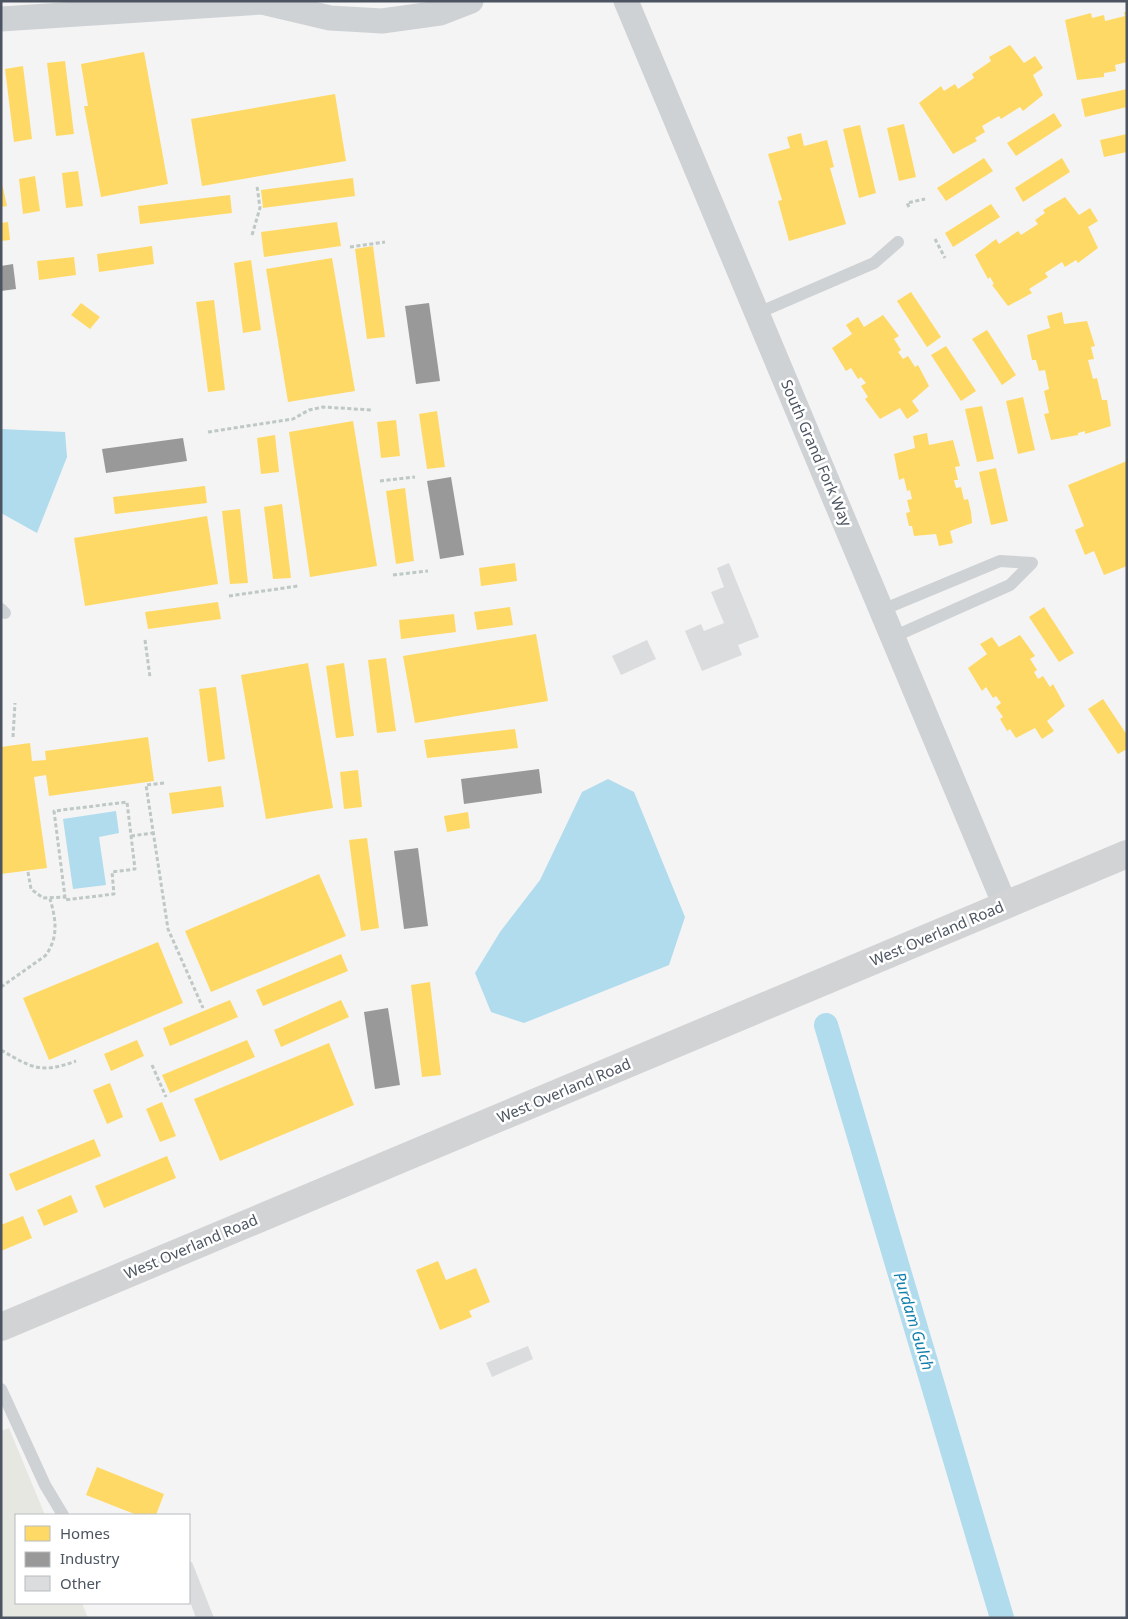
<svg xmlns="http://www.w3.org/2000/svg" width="1128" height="1619" viewBox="0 0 1128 1619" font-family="'Noto Sans',sans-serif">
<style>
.commercial{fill:#e7e7e2}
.water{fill:#b0dced}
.homes{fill:#ffd966}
.industry{fill:#999}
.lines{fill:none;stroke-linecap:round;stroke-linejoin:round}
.canal{stroke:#b0dced;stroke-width:24}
.building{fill:#dbdcde}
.path{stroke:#bec8c5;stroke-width:3;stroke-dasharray:4 2.5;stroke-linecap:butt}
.lane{stroke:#cfd2d4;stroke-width:12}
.street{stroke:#cfd2d4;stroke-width:25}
.secondary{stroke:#d1d3d5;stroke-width:28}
.labels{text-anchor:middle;stroke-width:5;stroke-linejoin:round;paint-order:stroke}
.street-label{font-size:15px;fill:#4b5460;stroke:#fff}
.water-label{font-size:16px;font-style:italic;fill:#117fac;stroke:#fff}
</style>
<rect width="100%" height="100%" fill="#f4f4f4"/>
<polygon class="commercial" points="9,1428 45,1515 16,1515 16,1603 82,1603 88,1618 1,1618 1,1431"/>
<g class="water">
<polygon points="1,429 65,432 67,457 37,533 1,513"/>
<polygon points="608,779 634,792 685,917 669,965 524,1023 491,1012 475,973 500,932 540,880 582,792"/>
<polygon points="116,811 119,833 99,837 106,885 73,889 63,819"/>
</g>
<g class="homes">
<polygon points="1124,12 1127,12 1127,62 1115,65 1116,71 1104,73 1104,77 1077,80 1065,20 1091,13 1092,18 1104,15 1105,21 1125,16"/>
<polygon points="1010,45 1024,63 1035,56 1043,68 1033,75 1043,95 1023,111 1020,107 1001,119 999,116 982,126 985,132 975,138 977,141 953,154 919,103 941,86 944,91 955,84 958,89 974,78 972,74 991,61 989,57"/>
<polygon points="144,52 168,184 101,197 84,106 88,106 81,64"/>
<polygon points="65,61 74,134 56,136 47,63"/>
<polygon points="23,66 32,139 14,142 5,69"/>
<polygon points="1127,89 1127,107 1085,117 1081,99"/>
<polygon points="335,94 346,161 202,186 191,119"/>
<polygon points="1054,113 1062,126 1016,156 1007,143"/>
<polygon points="904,124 916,177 899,181 887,128"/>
<polygon points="860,125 876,193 859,198 843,129"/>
<polygon points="801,133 804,146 827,140 834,167 830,168 846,224 789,241 778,201 782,200 768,154 790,148 787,137"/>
<polygon points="1127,134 1127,152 1104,157 1100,140"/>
<polygon points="984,158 993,171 946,201 937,188"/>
<polygon points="1062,158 1070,172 1023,202 1015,188"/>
<polygon points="78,171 83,206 66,208 62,173"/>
<polygon points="35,176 40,211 23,214 19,179"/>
<polygon points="353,178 355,196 263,208 261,190"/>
<polygon points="1,179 7,206 1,207"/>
<polygon points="230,195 232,213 140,224 138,206"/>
<polygon points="1065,197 1079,215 1090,208 1098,221 1088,227 1098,248 1078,263 1076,260 1065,267 1062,262 1045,273 1048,277 1029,289 1032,293 1008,306 992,285 994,284 990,277 988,279 975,255 996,239 999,244 1018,231 1021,235 1038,224 1035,220 1045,213 1043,210"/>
<polygon points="991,204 1000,217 953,247 945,233"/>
<polygon points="8,222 10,240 1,241 1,223"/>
<polygon points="337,222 341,246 264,257 261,232"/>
<polygon points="152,246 154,264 99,272 97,254"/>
<polygon points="373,246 385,337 367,339 355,249"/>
<polygon points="74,257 76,275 39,280 37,261"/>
<polygon points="332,258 355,391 288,402 266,269"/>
<polygon points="251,260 261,330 243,333 234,263"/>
<polygon points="911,292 941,337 927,347 897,301"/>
<polygon points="214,300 225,390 208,392 196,302"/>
<polygon points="81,303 100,317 90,329 71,315"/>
<polygon points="1062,312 1064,324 1087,321 1095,346 1091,347 1094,359 1088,360 1093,379 1097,378 1102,400 1107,400 1111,426 1085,434 1085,431 1078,433 1078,435 1051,440 1044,414 1049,413 1044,391 1049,389 1045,370 1039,371 1036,360 1032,360 1027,335 1050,328 1047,316"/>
<polygon points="883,315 899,336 894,339 901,350 898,352 903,359 908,356 915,367 918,365 929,386 912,401 919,411 907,419 900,408 880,419 865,399 868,397 861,386 866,383 861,377 858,379 851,368 846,371 832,348 852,334 846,325 858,317 864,327"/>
<polygon points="987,330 1016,375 1002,385 972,339"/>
<polygon points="946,346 976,391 961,401 931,355"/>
<polygon points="1023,397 1035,450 1018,454 1006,401"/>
<polygon points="982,406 994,459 977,462 965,409"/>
<polygon points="437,411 445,467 427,469 419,414"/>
<polygon points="396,420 400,456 381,458 377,422"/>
<polygon points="353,421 377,566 310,577 289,432"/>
<polygon points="927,433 929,445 953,440 960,466 955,467 958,480 954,480 956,488 961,487 964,500 968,499 971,512 972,523 950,531 953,543 939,546 936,534 914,536 912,526 909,526 906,513 910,512 907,500 912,499 910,490 907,491 904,478 899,480 894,454 915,448 913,436"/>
<polygon points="275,435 279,472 261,474 257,438"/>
<polygon points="1127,461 1127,566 1104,575 1094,551 1085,555 1075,530 1084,526 1068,485"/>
<polygon points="996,468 1008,521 991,525 979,472"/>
<polygon points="205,486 207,503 115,514 113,497"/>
<polygon points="405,488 414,561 396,564 386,491"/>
<polygon points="282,504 291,578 273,579 264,507"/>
<polygon points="240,509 248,583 230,584 222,511"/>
<polygon points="207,516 218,584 85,606 74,538"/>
<polygon points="515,563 517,581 481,586 479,568"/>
<polygon points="218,602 221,619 148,629 145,612"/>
<polygon points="510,607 513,625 477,630 474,612"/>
<polygon points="1044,607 1074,653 1059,662 1029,617"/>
<polygon points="454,614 456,632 401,639 399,620"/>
<polygon points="536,634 548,701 415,723 403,656"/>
<polygon points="1020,635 1035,656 1030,659 1037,670 1034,672 1038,679 1043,676 1050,687 1053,684 1065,706 1047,721 1054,731 1042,739 1035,728 1016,738 1010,729 1007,731 1000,719 1003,717 996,707 1001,703 996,696 993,698 986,687 982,691 968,668 987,654 980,644 992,637 999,647"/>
<polygon points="386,658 396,731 377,733 368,660"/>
<polygon points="308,663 333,808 266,819 241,675"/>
<polygon points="344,663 354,736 336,738 326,666"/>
<polygon points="216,687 225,759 208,762 199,689"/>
<polygon points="1103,699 1127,735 1127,749 1118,754 1088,709"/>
<polygon points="515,729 518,748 427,758 424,740"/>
<polygon points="148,737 154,781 49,796 46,775 34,777 47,868 1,874 1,747 30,743 32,761 46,760 45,751"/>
<polygon points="358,770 362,807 344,809 340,772"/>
<polygon points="221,786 224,807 172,814 169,793"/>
<polygon points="468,812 470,828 447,832 444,816"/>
<polygon points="367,838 379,928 361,931 349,840"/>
<polygon points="319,874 346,936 211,992 185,931"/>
<polygon points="158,942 183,1003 49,1060 23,998"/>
<polygon points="341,954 348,971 263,1006 256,990"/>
<polygon points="430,982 441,1075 422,1077 411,985"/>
<polygon points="230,1000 238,1017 170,1046 163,1028"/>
<polygon points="341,1000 349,1017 281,1047 274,1030"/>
<polygon points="137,1040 144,1056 111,1071 104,1054"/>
<polygon points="247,1040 255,1057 170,1093 162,1075"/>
<polygon points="329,1043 354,1105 220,1161 194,1099"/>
<polygon points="110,1083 123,1117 107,1124 93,1090"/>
<polygon points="162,1102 176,1136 160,1142 146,1109"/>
<polygon points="94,1139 101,1156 16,1191 9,1174"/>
<polygon points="167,1156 176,1178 104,1208 95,1186"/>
<polygon points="71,1195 78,1212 44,1226 37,1210"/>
<polygon points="23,1216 32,1238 1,1251 1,1225"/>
<polygon points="438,1261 446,1280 476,1268 490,1302 469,1311 472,1317 440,1330 416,1270"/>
<polygon points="97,1467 164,1494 156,1515 137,1515 86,1495"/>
</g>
<g class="industry">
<polygon points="13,264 16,289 1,291 1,266"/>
<polygon points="429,303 440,381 416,384 405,306"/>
<polygon points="183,438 187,461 106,473 102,449"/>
<polygon points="451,477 464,555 440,559 427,481"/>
<polygon points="539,769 542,793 464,804 461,779"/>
<polygon points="418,848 428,926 404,929 394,851"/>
<polygon points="388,1008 400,1085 375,1089 364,1012"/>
</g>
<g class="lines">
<polyline class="canal" points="826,1025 1002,1618"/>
</g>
<g class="building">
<polygon points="729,563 759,637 738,645 742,655 702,671 685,631 701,624 704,631 724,623 711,592 724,587 717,568"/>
<polygon points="647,640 656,659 621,675 612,656"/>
<polygon points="528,1346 533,1359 492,1377 486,1363"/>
<polygon points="192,1562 214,1618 196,1618 189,1599 189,1563"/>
</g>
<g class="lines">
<g class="path">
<polyline points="909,207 907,203 925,199"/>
<polyline points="252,235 260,208 257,186"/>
<polyline points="935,239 945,258"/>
<polyline points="350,247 385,242"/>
<polyline points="208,432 293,419 309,410 323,407 371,410"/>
<polyline points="380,481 415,477"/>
<polyline points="393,575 428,571"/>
<polyline points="229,596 298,586"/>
<polyline points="145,640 150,677"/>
<polyline points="13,737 15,703"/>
<polyline points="164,783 146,785 168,929 203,1008"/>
<polyline points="131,836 153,833"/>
<polyline points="28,872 31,889 43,898 65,897 65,900 114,894 112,872 135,869 127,802 54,811 65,897"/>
<path d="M1,987L45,956C59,938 56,919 50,899"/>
<path d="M1,1050C32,1068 41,1074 76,1061"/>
<polyline points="152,1065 166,1097"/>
</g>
<g class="lane">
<polyline points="758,313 874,263 898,242"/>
<polyline points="1,609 5,613"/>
<polyline points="882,610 1000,561 1032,563 1010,585 893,637"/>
<polyline points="1,1389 45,1485 63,1515"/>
</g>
<g class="street">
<polyline points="626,1 1005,905"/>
<polyline points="1,19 262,2 330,18 382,21 440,13 471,1"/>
</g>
<polyline class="secondary" points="1,1327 1127,854"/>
</g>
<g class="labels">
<g class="street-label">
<text transform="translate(816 453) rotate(67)" y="5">South Grand Fork Way</text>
<text transform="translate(937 934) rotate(-23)" y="5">West Overland Road</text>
<text transform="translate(564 1091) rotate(-23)" y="5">West Overland Road</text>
<text transform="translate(191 1247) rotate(-23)" y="5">West Overland Road</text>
</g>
<g class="water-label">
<text transform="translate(914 1321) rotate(73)" y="6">Purdam Gulch</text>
</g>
</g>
<rect width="1128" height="1619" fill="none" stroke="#4b5460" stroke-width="5"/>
<rect x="15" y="1514" width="175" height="90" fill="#ffffff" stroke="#b7bbbf"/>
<rect x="25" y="1526" width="25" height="15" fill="#ffd966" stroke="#b7bbbf"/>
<text x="60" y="1539" font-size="15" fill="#4b5460">Homes</text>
<rect x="25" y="1552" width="25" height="15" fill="#999999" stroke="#b7bbbf"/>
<text x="60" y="1564" font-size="15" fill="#4b5460">Industry</text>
<rect x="25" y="1576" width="25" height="15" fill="#dbdcde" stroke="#b7bbbf"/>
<text x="60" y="1589" font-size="15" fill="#4b5460">Other</text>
</svg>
